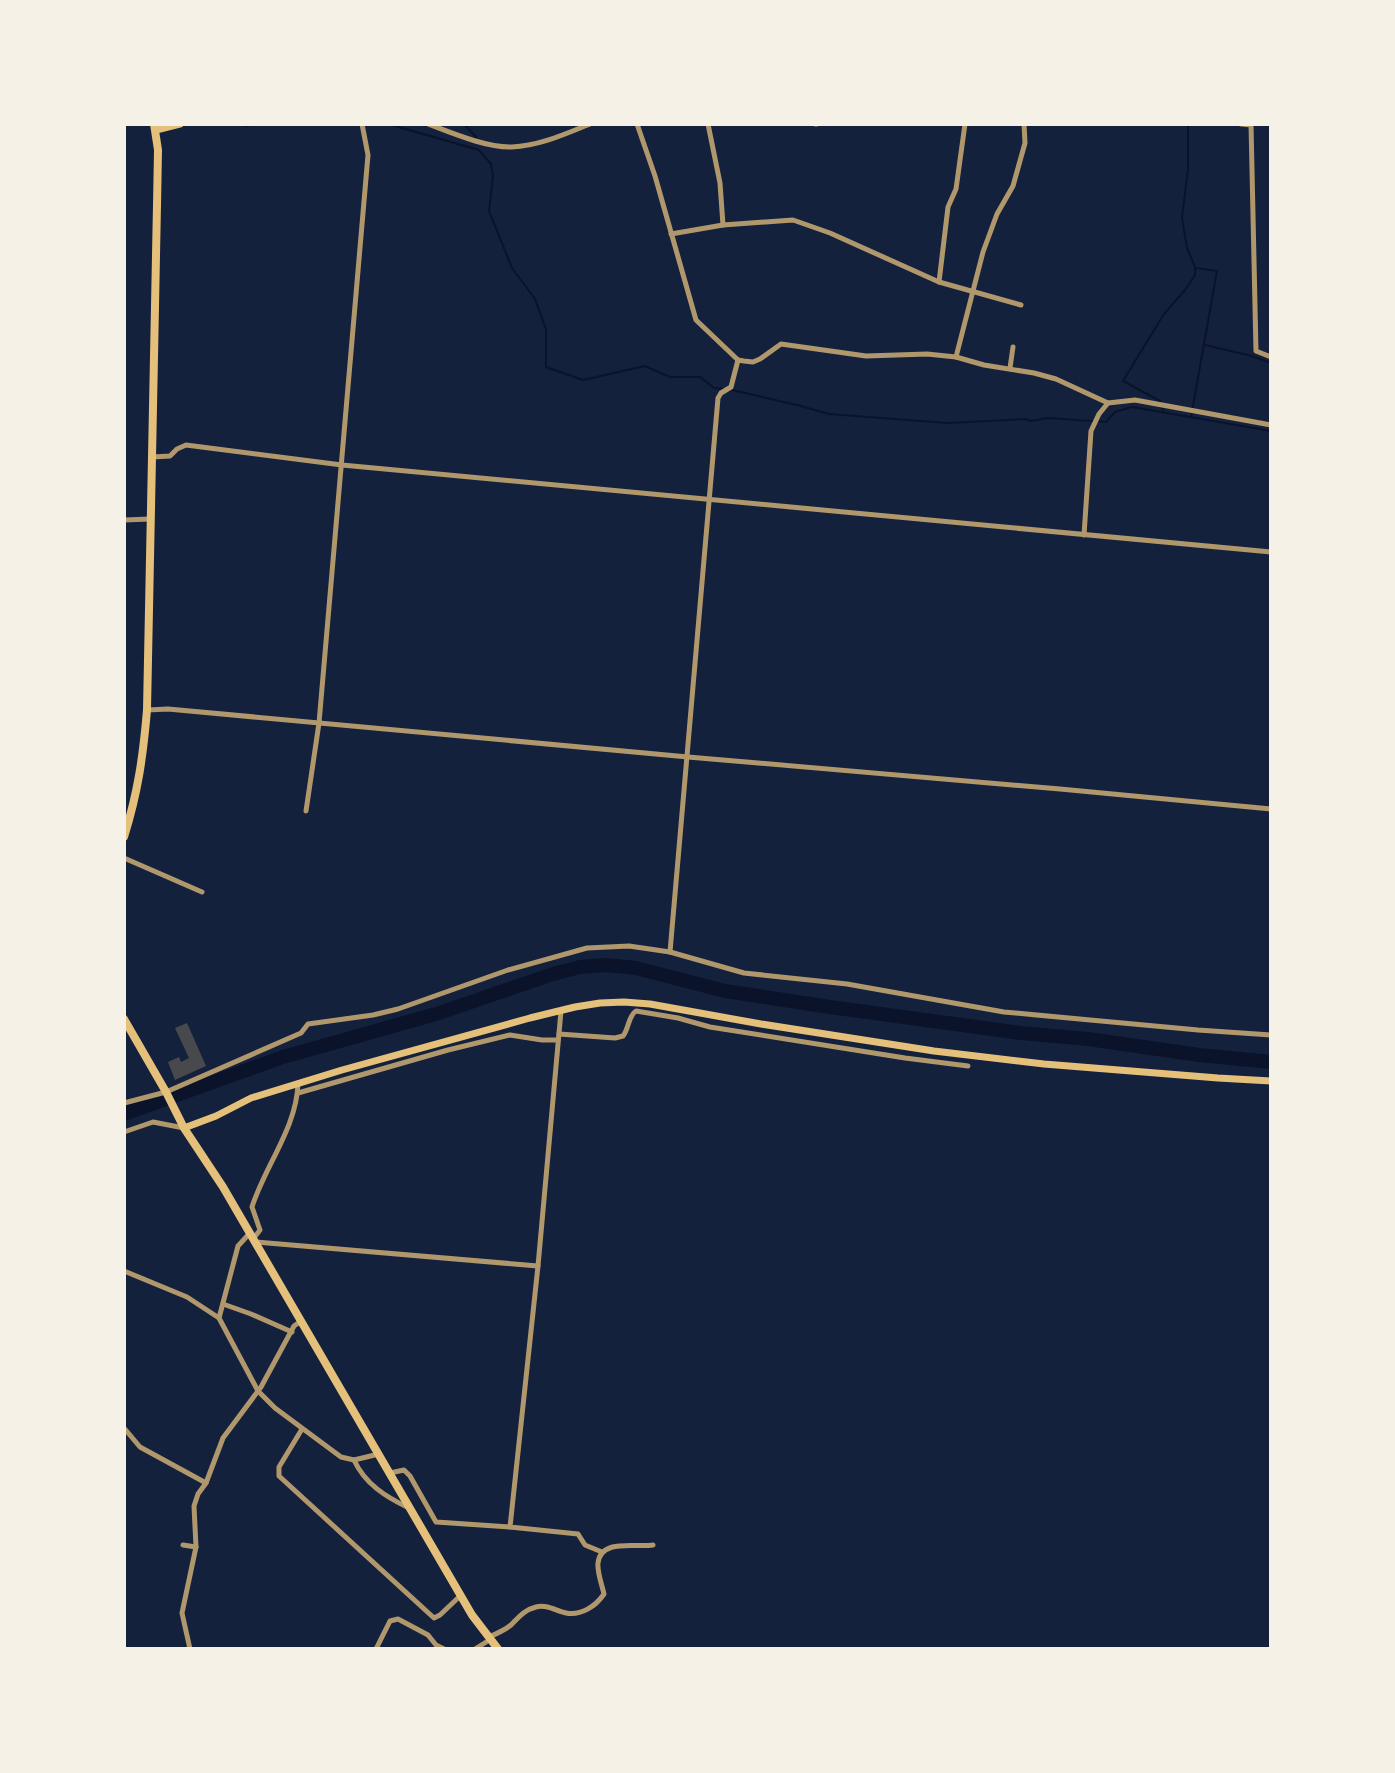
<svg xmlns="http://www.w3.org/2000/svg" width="1395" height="1773" viewBox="0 0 1395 1773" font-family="'Playfair Display',serif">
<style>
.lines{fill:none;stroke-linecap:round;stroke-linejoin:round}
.stream{stroke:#0b132b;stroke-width:2}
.river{stroke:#0b132b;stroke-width:14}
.building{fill:#48494c}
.minor{stroke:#b1986c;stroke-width:5}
.secondary{stroke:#e5c07b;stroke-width:7}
.trunk{stroke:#e5c07b;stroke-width:8}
</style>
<rect width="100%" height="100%" fill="#14213d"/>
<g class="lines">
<g class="stream">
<polyline points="388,124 479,150 491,164 493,176 489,211 512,268 535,299 546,329 546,367 583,380 645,366 670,377 700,377 714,388 726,389"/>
<polyline points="464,124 476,137"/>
<polyline points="246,126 256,124"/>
<polyline points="1205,345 1252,356 1271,363"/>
<polyline points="732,390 797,405 829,414 947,423 1026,419 1031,421 1048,418 1106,422 1115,412 1132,407 1271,431"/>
<polyline points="1163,410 1160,401 1123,381 1164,314 1185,290 1195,275 1195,267 1187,248 1182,218 1188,169 1188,124"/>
<polyline points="1191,417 1217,271 1196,268"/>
</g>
<polyline class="river" points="124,1114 283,1057 436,1014 553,974 580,967 606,965 636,968 725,991 837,1008 1021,1033 1088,1039 1199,1055 1271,1062"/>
</g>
<polygon class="building" points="187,1023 206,1066 175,1080 168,1062 179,1057 181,1062 189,1058 175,1028"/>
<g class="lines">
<g class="minor">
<path d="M428,124C452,133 487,148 512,147C539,146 565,134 590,124"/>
<polyline points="637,124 655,176 696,320 738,360 744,361 753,362 760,359 781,344 866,356 927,354 956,357 984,365 1034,373 1056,379 1108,403 1135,400 1271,425"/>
<polyline points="708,124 720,183 723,225"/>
<polyline points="815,124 817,124"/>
<polyline points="1241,124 1251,125"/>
<polyline points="1251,124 1256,351 1271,357"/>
<polyline points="671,234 723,225 793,220 830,233 939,282 1021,305"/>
<polyline points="939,282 948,207 956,189 965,124"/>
<polyline points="956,357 983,252 997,214 1013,186 1025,143 1024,124"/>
<polyline points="1010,368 1013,347"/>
<polyline points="152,457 170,456 177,449 186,445 342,465 1271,552"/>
<polyline points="124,520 150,519"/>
<polyline points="1084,535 1091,431 1099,414 1108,403"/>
<polyline points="147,710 168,709 688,757 1060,789 1271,809"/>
<polyline points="306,811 319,723 368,155 362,124"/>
<polyline points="124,858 202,892"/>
<polyline points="670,952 718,398 721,393 731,387 738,360"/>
<polyline points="561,1011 538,1266 510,1527 578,1534 585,1545 602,1552"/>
<path d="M559,1034L615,1038L623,1036C629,1029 628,1016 636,1011L678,1018L710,1027L905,1058L968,1066"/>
<polyline points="298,1093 448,1050 510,1035 542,1040 558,1040"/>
<polyline points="124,1103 166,1092 301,1033 308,1024 373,1015 398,1009 508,970 587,948 629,946 670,952 744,973 847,984 1004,1012 1198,1030 1271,1035"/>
<polyline points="124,1132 153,1122 184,1128"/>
<path d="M253,1239L260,1230L252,1207C265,1166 297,1127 298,1083"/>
<polyline points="256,1242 538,1266"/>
<polyline points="124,1271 187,1297 219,1318 258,1391 275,1408 341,1457 354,1460 379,1454"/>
<polyline points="223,1304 251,1314 292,1332"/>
<polyline points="219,1318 238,1246 249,1234"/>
<polyline points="124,1428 140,1447 206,1483"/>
<polyline points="302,1429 279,1467 279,1476 434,1618 440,1615 460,1596"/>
<path d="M354,1460C365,1484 386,1497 409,1508"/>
<polyline points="390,1473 404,1470 410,1476 436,1522 510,1527"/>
<polyline points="183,1545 196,1547"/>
<path d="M489,1637C496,1634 505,1630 511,1625C519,1617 524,1610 536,1607C547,1604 556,1611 566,1613C581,1616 596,1606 604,1594C602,1585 597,1572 598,1563C601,1538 636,1548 653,1545"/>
<polyline points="190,1649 182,1613 196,1547 194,1506 198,1494 206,1483 223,1438 261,1387 294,1326 301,1321"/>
<polyline points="376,1649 390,1621 398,1619 428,1635 436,1645 444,1649"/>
<polyline points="475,1649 491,1639"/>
</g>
<g class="secondary">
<polyline points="156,130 180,124"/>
<polyline points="184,1128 216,1116 251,1098 342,1070 530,1018 575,1007 600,1003 624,1002 650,1004 761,1024 934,1051 1044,1064 1218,1078 1271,1081"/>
</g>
<g class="trunk">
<path d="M124,837C138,792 143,757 147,710L157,205L158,150L154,124"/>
<polyline points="124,1019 166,1092 184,1128 223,1187 472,1615 498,1649"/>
</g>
</g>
<rect width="1395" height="1773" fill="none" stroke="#f6f1e7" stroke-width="252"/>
</svg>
